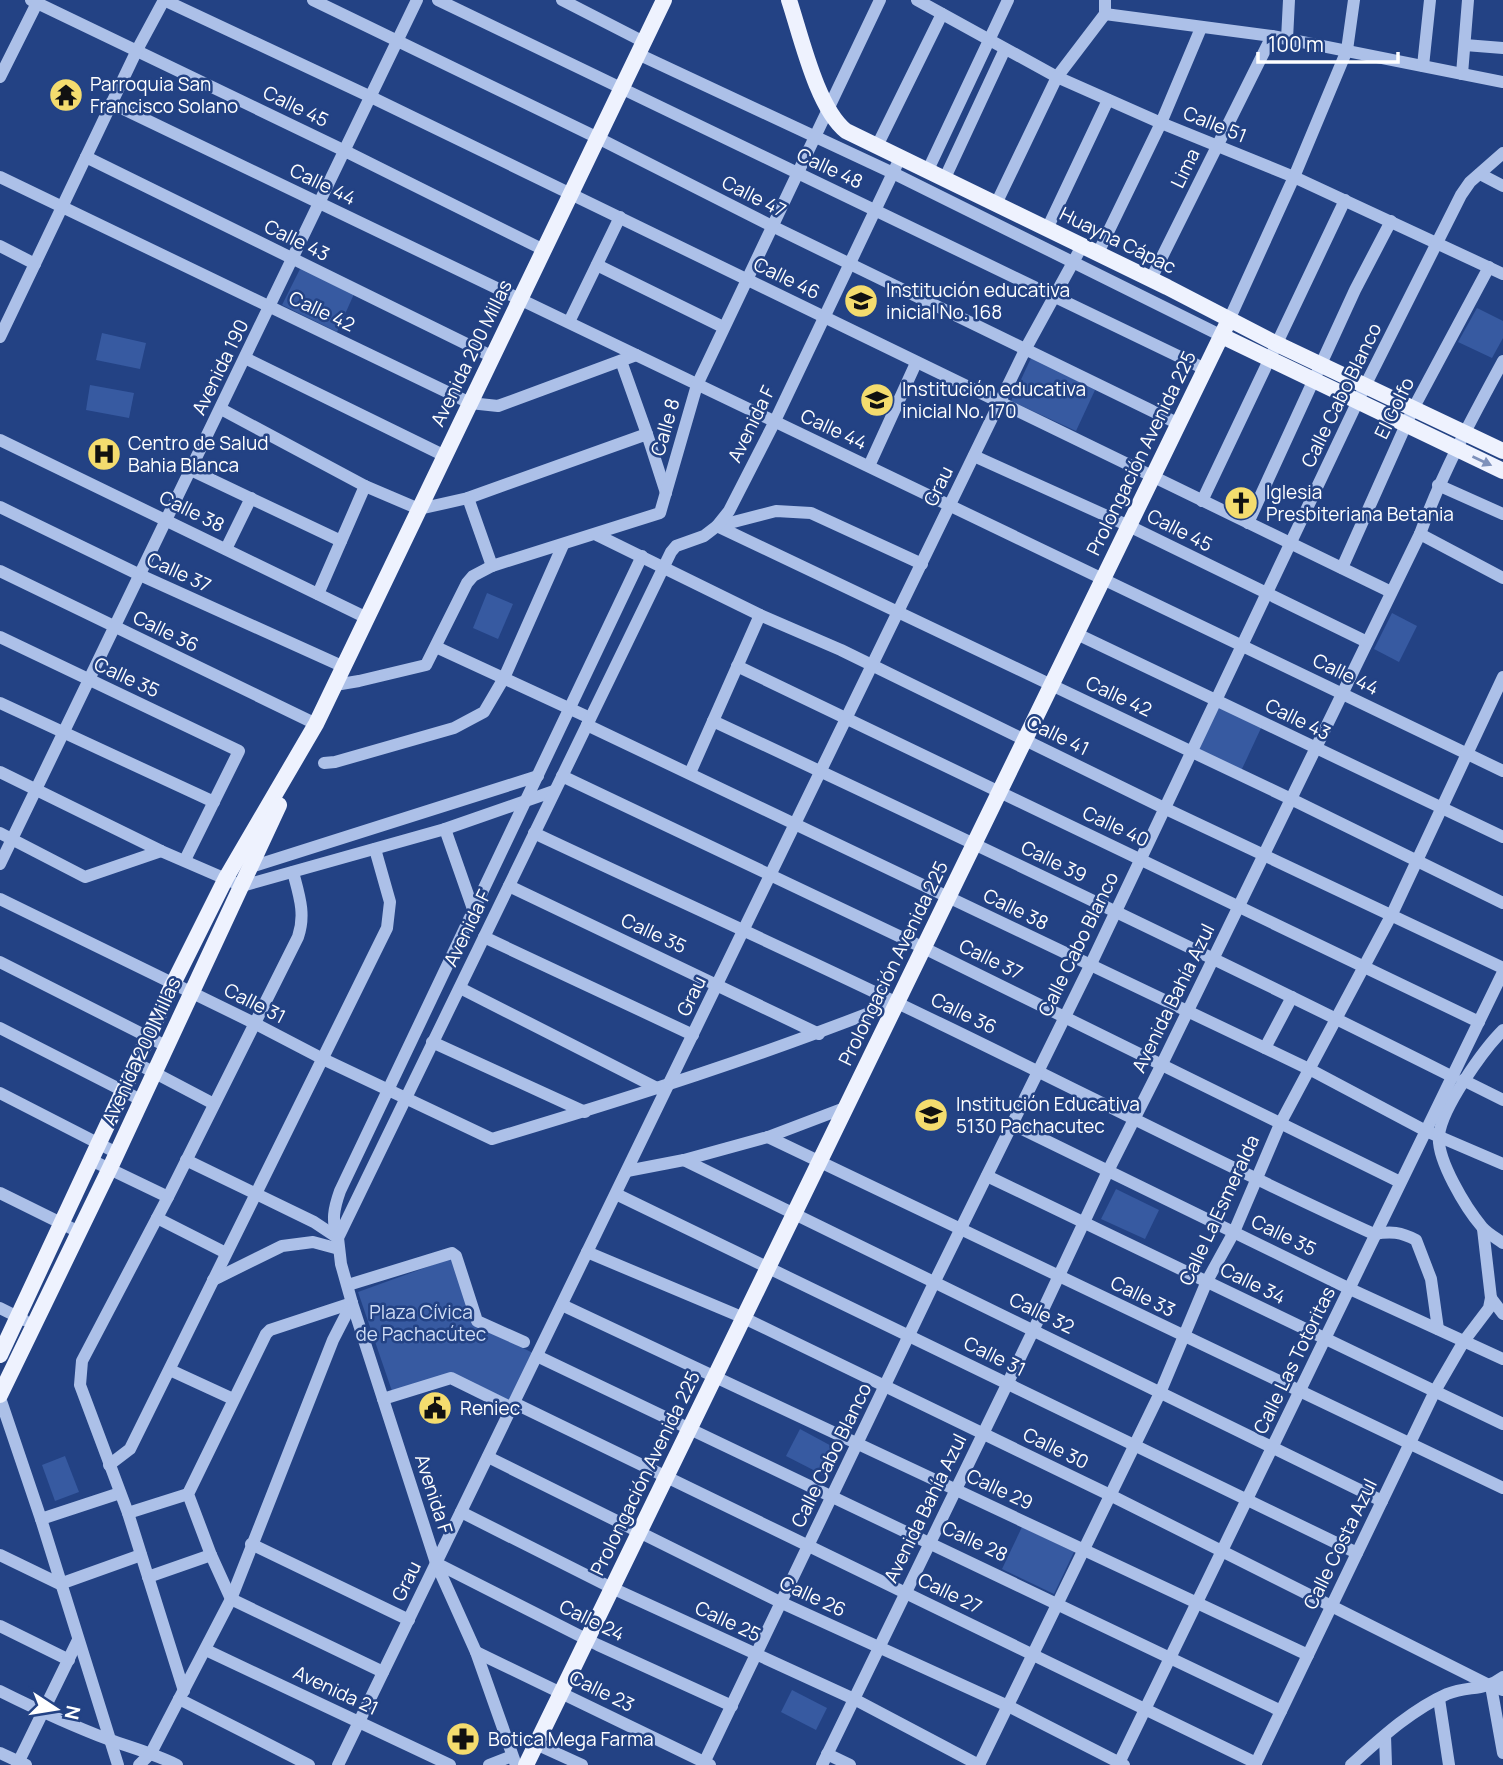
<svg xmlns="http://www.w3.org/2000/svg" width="1503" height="1765" viewBox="0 0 1503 1765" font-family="Manrope,sans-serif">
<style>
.green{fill:#375aa1}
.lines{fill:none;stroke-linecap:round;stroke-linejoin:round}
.minor{stroke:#acc0e8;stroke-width:12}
.major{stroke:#eef2fe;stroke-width:16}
.oneway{fill:#7e91bb}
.labels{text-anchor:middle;stroke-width:5;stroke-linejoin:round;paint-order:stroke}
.poi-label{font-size:19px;fill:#fff;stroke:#234284;text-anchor:start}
.street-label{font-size:19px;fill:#fff;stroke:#234284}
.park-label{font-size:19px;fill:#cfddf6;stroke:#234284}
</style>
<rect width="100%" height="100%" fill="#234284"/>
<g class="green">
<polygon points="301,267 354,294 337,332 282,305"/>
<polygon points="1477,308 1503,321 1503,338 1492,358 1458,342"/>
<polygon points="102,333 146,343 140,369 96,360"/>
<polygon points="1032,356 1095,390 1076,431 1011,401"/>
<polygon points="90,385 134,393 129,418 86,410"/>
<polygon points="487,593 513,604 498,639 473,628"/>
<polygon points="1392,613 1417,626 1399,662 1374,649"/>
<polygon points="1220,705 1262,726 1241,771 1198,750"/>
<polygon points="1116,1189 1159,1210 1145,1239 1101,1219"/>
<polygon points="452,1258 476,1325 535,1354 511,1404 451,1375 393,1394 358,1292"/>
<polygon points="800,1429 837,1449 823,1475 786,1456"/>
<polygon points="65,1456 79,1492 55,1501 42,1465"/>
<polygon points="1022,1527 1074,1552 1054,1594 1002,1569"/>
<polygon points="792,1690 827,1708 816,1730 781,1712"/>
</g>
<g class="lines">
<g class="minor">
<polyline points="31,0 345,151 544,250"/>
<polyline points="164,0 371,97 1391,592"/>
<polyline points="313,0 598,138 772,226 1179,424"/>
<polyline points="438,0 1205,369"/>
<polyline points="562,0 644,42"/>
<polyline points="917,0 1057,77 1161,123 1294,177 1503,274"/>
<polyline points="1105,14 1272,36 1503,82"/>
<polyline points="1287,39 1289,0"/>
<polyline points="1465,45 1503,48"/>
<polyline points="638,54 893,173 1222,336"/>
<polyline points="1423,66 1430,0"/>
<polyline points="1462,74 1468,0"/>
<polyline points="0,77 37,3"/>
<polyline points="111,103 1503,771"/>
<polyline points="877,146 942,14"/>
<polyline points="86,157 493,357"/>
<polyline points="927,172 1008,0"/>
<polyline points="1480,174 1503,186"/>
<polyline points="0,177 470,403 498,406 636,355"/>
<polyline points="944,180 1005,49"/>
<polyline points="996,204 1057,77 1105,14 1105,0"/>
<polyline points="1047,229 1108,100"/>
<polyline points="0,246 35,264"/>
<polyline points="1098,253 1161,123 1201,28"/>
<polyline points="597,265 723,327"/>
<polyline points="1151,279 1272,36"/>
<polyline points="1229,320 1294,177 1347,50 1354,0"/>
<polyline points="569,322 620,217"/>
<polyline points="0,337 137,50 164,0"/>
<polyline points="245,358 445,456"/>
<polyline points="621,361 647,434"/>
<polyline points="221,409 365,486 419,509 468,498 647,434 666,493"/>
<polyline points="0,440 367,618"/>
<polyline points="974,456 1129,526 1367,642"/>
<polyline points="869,466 916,363"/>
<polyline points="191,470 341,541"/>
<polyline points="1438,485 1503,514"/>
<polyline points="468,498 492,566"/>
<polyline points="1202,501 1345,200"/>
<polyline points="0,507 140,575 344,667"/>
<polyline points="1248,523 1355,290 1391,221"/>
<polyline points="717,526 1291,799 1503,903"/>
<polyline points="718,526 776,511 811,513 922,564"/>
<polyline points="1420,534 1503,578"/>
<polyline points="597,535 760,615 841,650 1164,808 1503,968"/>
<polyline points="226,549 251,498"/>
<polyline points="1342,568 1413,409 1489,267"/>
<polyline points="0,571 316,724"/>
<polyline points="318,594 365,486"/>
<polyline points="1077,634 1503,837"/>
<polyline points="0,637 239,751 185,860"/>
<polyline points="436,647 590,718"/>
<polyline points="737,666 1479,1022"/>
<polyline points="335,685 359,681 426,665 467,583 473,576 492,566 660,513 697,385 880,0"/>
<polyline points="0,703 214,802"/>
<path d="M713,721C961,837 1208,954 1453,1077"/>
<polyline points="587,725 1311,1070 1426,1131 1503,1164"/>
<polyline points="324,763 335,762 454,728 484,712 504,678 563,545"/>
<polyline points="0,772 161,851 242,886 445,829 554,791"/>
<polyline points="690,773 760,615"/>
<polyline points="562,776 924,948 1400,1182"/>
<polyline points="445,829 473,909"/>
<polyline points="0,833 85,877 161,851"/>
<path d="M534,833C670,897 806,958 941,1024C1086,1094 1228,1168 1374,1234C1391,1231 1401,1232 1416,1240L1431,1279L1438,1329"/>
<polyline points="0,864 417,0"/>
<polyline points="251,867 538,776"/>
<polyline points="509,886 819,1034"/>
<path d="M0,899L254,1023L323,1059L492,1139C629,1098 765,1055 897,1002"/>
<polyline points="484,937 693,1035"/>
<polyline points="0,962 166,1046"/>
<polyline points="460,988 659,1089"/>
<polyline points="0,1028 141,1100"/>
<path d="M1503,1030C1483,1050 1442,1108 1439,1135C1436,1159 1466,1208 1482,1227C1487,1233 1496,1238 1503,1243"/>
<polyline points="432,1042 585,1112"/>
<polyline points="1265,1048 1292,997"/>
<polyline points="136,1063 214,1104"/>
<polyline points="1463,1080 1503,1100"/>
<polyline points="0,1093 117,1153"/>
<polyline points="1012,1124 1350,1289 1503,1359"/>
<polyline points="768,1137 1503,1488"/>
<polyline points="91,1160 168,1197"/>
<polyline points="186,1160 314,1222 338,1238"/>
<polyline points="684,1160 1382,1501"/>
<polyline points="627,1171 684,1160 768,1137 847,1107"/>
<polyline points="987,1176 1503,1424"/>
<polyline points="0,1193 79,1232"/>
<polyline points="616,1194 1357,1553"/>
<polyline points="157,1218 226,1253"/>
<path d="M338,1238C331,1221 334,1208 340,1191L642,556"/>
<polyline points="587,1252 744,1318 1110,1495 1491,1686 1503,1690"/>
<polyline points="213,1280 282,1246 313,1242 339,1249"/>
<polyline points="348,1285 452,1253 456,1256 477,1321 524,1342"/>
<polyline points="1491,1298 1503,1314"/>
<polyline points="352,1303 270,1330 266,1334 188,1494 211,1555 231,1599 383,1672"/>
<polyline points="562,1305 1308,1655"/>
<polyline points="0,1308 24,1320"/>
<polyline points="537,1356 1281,1711"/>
<polyline points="170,1370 233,1399"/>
<polyline points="0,1398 41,1519 118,1765"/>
<polyline points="383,1399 451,1378 512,1408"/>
<polyline points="514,1403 1256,1763"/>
<polyline points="488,1457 782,1603 1008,1706 1124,1765"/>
<polyline points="109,1465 130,1449 387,928 390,902 375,849"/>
<polyline points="461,1512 612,1588 854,1699 979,1765"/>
<polyline points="128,1513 188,1494"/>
<polyline points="41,1519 120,1493"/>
<polyline points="251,1544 409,1620"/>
<polyline points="0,1555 60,1584 141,1555"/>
<polyline points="436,1563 598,1645 732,1706"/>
<polyline points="148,1577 211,1555"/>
<polyline points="0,1626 69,1660"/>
<polyline points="206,1650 450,1765"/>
<polyline points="476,1652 710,1765"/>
<polyline points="1491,1686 1503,1753"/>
<path d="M0,1691C36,1709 73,1726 110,1740C133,1748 155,1754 177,1765"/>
<path d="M184,1691L128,1513L80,1385L82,1361L168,1197L298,937C306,914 299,895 293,872"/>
<polyline points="179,1699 309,1765"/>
<polyline points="1439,1699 1449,1765"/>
<polyline points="1385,1736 1386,1765"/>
<polyline points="536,1744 582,1765"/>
<polyline points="0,1753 26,1765"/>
<polyline points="827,1754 850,1765"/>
<polyline points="17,1765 78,1640"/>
<polyline points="139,1765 151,1753 231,1599 333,1340 352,1303"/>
<polyline points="338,1765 1026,348 1082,246"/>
<polyline points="489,1765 512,1756"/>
<polyline points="516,1765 476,1652 436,1563 352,1303 341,1264 338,1238 671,552 676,546 704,536 717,526 729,511 774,423 900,158"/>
<polyline points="703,1765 934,1283 1090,966 1365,386 1461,195 1470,182 1503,153"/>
<path d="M822,1765L1033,1331L1108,1171L1162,1064L1420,534C1442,473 1472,418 1503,361"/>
<polyline points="979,1765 1160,1393 1207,1281 1234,1232 1280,1124 1392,914 1503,677"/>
<polyline points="1118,1765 1503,972"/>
<polyline points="1255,1765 1435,1391 1464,1341 1489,1308 1491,1298 1483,1229"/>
<path d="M1351,1765C1380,1739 1411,1710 1447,1694C1469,1685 1483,1692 1503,1677"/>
</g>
<g class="major">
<path d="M789,0C801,36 817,108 846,131L1167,287L1275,343L1503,451"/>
<polyline points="1222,336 1503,471"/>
<polyline points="0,1355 173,984 226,878 316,724 664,0"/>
<polyline points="0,1395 110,1168 279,805"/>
<polyline points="526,1765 1229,320"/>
</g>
</g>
<defs><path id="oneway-solid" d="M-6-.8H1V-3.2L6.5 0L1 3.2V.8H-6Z" transform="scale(1.75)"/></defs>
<use class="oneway" href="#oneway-solid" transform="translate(1482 461) rotate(25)"/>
<defs>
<g id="temple-disc" transform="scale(1.75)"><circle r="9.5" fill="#f4dc6e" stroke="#234284"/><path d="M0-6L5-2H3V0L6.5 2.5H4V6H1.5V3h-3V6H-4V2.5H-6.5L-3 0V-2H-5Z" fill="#111"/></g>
<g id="school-disc" transform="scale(1.75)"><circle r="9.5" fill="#f4dc6e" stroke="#234284"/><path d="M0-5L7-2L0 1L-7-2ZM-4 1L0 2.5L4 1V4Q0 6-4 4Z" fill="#111"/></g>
<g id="hospital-disc" transform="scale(1.75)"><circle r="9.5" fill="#f4dc6e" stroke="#234284"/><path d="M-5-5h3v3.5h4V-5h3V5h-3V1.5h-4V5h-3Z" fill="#111"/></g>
<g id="church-disc" transform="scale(1.75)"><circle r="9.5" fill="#f4dc6e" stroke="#234284"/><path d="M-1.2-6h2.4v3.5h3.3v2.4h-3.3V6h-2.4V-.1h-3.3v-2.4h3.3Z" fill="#111"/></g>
<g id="civic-disc" transform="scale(1.75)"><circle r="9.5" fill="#f4dc6e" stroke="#234284"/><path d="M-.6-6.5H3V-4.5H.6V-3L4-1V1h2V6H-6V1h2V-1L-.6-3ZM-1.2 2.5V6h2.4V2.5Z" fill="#111"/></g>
<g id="pharmacy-disc" transform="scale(1.75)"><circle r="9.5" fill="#f4dc6e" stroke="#234284"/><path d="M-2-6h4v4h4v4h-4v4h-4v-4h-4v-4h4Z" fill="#111"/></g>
</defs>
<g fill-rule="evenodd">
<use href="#temple-disc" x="66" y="95"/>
<use href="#school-disc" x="861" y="301"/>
<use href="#school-disc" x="877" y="400"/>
<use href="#hospital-disc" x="104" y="454"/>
<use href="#church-disc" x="1241" y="503"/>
<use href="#school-disc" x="931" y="1115"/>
<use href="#civic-disc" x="435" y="1408"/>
<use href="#pharmacy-disc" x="463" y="1739"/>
</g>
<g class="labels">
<g class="poi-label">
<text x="90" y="91">Parroquia San<tspan x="90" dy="22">Francisco Solano</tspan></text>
<text x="886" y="297">Institución educativa<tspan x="886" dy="22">inicial No. 168</tspan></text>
<text x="902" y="396">Institución educativa<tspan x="902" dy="22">inicial No. 170</tspan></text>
<text x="128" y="450">Centro de Salud<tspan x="128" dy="22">Bahia Blanca</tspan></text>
<text x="1266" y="499">Iglesia<tspan x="1266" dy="22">Presbiteriana Betania</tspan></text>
<text x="956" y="1111">Institución Educativa<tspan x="956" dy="22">5130 Pachacutec</tspan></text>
<text x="460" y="1415">Reniec</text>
<text x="488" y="1746">Botica Mega Farma</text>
</g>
<g class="street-label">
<text transform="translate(296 106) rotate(26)" y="7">Calle 45</text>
<text transform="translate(1215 124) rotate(22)" y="7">Calle 51</text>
<text transform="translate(830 168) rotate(25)" y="7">Calle 48</text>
<text transform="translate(1185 168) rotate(-64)" y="7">Lima</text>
<text transform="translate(323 184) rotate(26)" y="7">Calle 44</text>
<text transform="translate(754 196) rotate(27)" y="7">Calle 47</text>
<text transform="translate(297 240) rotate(26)" y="7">Calle 43</text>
<text transform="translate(1118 240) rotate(26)" y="7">Huayna Cápac</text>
<text transform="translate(787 278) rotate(26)" y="7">Calle 46</text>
<text transform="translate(322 311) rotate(25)" y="7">Calle 42</text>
<text transform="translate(471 353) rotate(-64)" y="7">Avenida 200 Millas</text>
<text transform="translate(220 367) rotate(-64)" y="7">Avenida 190</text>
<text transform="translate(1341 395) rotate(-64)" y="7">Calle Cabo Blanco</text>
<text transform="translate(1394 408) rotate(-64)" y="7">El Golfo</text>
<text transform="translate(751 424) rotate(-64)" y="7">Avenida F</text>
<text transform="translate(665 427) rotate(-74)" y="7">Calle 8</text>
<text transform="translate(834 429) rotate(25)" y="7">Calle 44</text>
<text transform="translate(1141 453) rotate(-64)" y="7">Prolongación Avenida 225</text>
<text transform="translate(938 486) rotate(-64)" y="7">Grau</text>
<text transform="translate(192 511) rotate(26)" y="7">Calle 38</text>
<text transform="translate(1180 530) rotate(27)" y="7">Calle 45</text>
<text transform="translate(179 572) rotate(25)" y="7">Calle 37</text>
<text transform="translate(166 631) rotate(26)" y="7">Calle 36</text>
<text transform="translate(1346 674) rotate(26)" y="7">Calle 44</text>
<text transform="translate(127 677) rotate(25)" y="7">Calle 35</text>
<text transform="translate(1119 696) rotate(25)" y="7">Calle 42</text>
<text transform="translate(1298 719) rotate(26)" y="7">Calle 43</text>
<text transform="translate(1058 735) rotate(26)" y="7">Calle 41</text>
<text transform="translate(1116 826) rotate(25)" y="7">Calle 40</text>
<text transform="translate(1054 861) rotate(26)" y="7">Calle 39</text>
<text transform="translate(1016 909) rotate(26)" y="7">Calle 38</text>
<text transform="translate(467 928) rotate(-64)" y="7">Avenida F</text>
<text transform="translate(654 933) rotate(25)" y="7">Calle 35</text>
<text transform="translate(1078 944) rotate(-64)" y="7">Calle Cabo Blanco</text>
<text transform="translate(991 959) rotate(26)" y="7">Calle 37</text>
<text transform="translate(893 963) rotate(-64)" y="7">Prolongación Avenida 225</text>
<text transform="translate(691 996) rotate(-64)" y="7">Grau</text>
<text transform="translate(1173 998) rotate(-64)" y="7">Avenida Bahía Azul</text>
<text transform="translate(255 1003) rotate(27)" y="7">Calle 31</text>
<text transform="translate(964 1013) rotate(26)" y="7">Calle 36</text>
<text transform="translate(141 1051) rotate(-65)" y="7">Avenida 200 Millas</text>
<text transform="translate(1219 1210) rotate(-65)" y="7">Calle La Esmeralda</text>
<text transform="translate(1284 1235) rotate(26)" y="7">Calle 35</text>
<text transform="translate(1253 1283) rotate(26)" y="7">Calle 34</text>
<text transform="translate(1143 1296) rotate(26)" y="7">Calle 33</text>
<text transform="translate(1042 1313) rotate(26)" y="7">Calle 32</text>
<text transform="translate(995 1356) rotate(26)" y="7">Calle 31</text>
<text transform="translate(1294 1360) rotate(-64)" y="7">Calle Las Totoritas</text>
<text transform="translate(1056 1448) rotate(26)" y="7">Calle 30</text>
<text transform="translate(831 1455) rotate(-64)" y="7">Calle Cabo Blanco</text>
<text transform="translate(645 1473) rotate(-64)" y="7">Prolongación Avenida 225</text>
<text transform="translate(1000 1489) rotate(25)" y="7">Calle 29</text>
<text transform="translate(434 1494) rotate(72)" y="7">Avenida F</text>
<text transform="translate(925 1508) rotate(-64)" y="7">Avenida Bahía Azul</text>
<text transform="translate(975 1541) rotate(25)" y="7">Calle 28</text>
<text transform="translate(1340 1544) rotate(-64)" y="7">Calle Costa Azul</text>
<text transform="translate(406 1581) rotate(-64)" y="7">Grau</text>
<text transform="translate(950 1593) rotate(26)" y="7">Calle 27</text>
<text transform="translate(813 1596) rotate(25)" y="7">Calle 26</text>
<text transform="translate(592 1620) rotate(26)" y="7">Calle 24</text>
<text transform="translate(728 1621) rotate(25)" y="7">Calle 25</text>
<text transform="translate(336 1690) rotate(25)" y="7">Avenida 21</text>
<text transform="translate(602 1691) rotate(26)" y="7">Calle 23</text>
</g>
<g class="park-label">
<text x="421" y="1319">Plaza Cívica<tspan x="421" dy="22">de Pachacútec</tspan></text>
</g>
</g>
<g transform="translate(56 1709) rotate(102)" stroke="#234284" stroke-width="5" paint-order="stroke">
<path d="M0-5L12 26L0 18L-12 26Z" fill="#ffffff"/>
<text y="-10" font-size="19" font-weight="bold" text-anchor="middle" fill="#ffffff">N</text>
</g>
<path d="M1258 52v10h140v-10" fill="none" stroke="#ffffff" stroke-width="3.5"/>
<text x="1268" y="52" font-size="21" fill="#ffffff" stroke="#234284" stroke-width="5" paint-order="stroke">100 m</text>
</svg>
